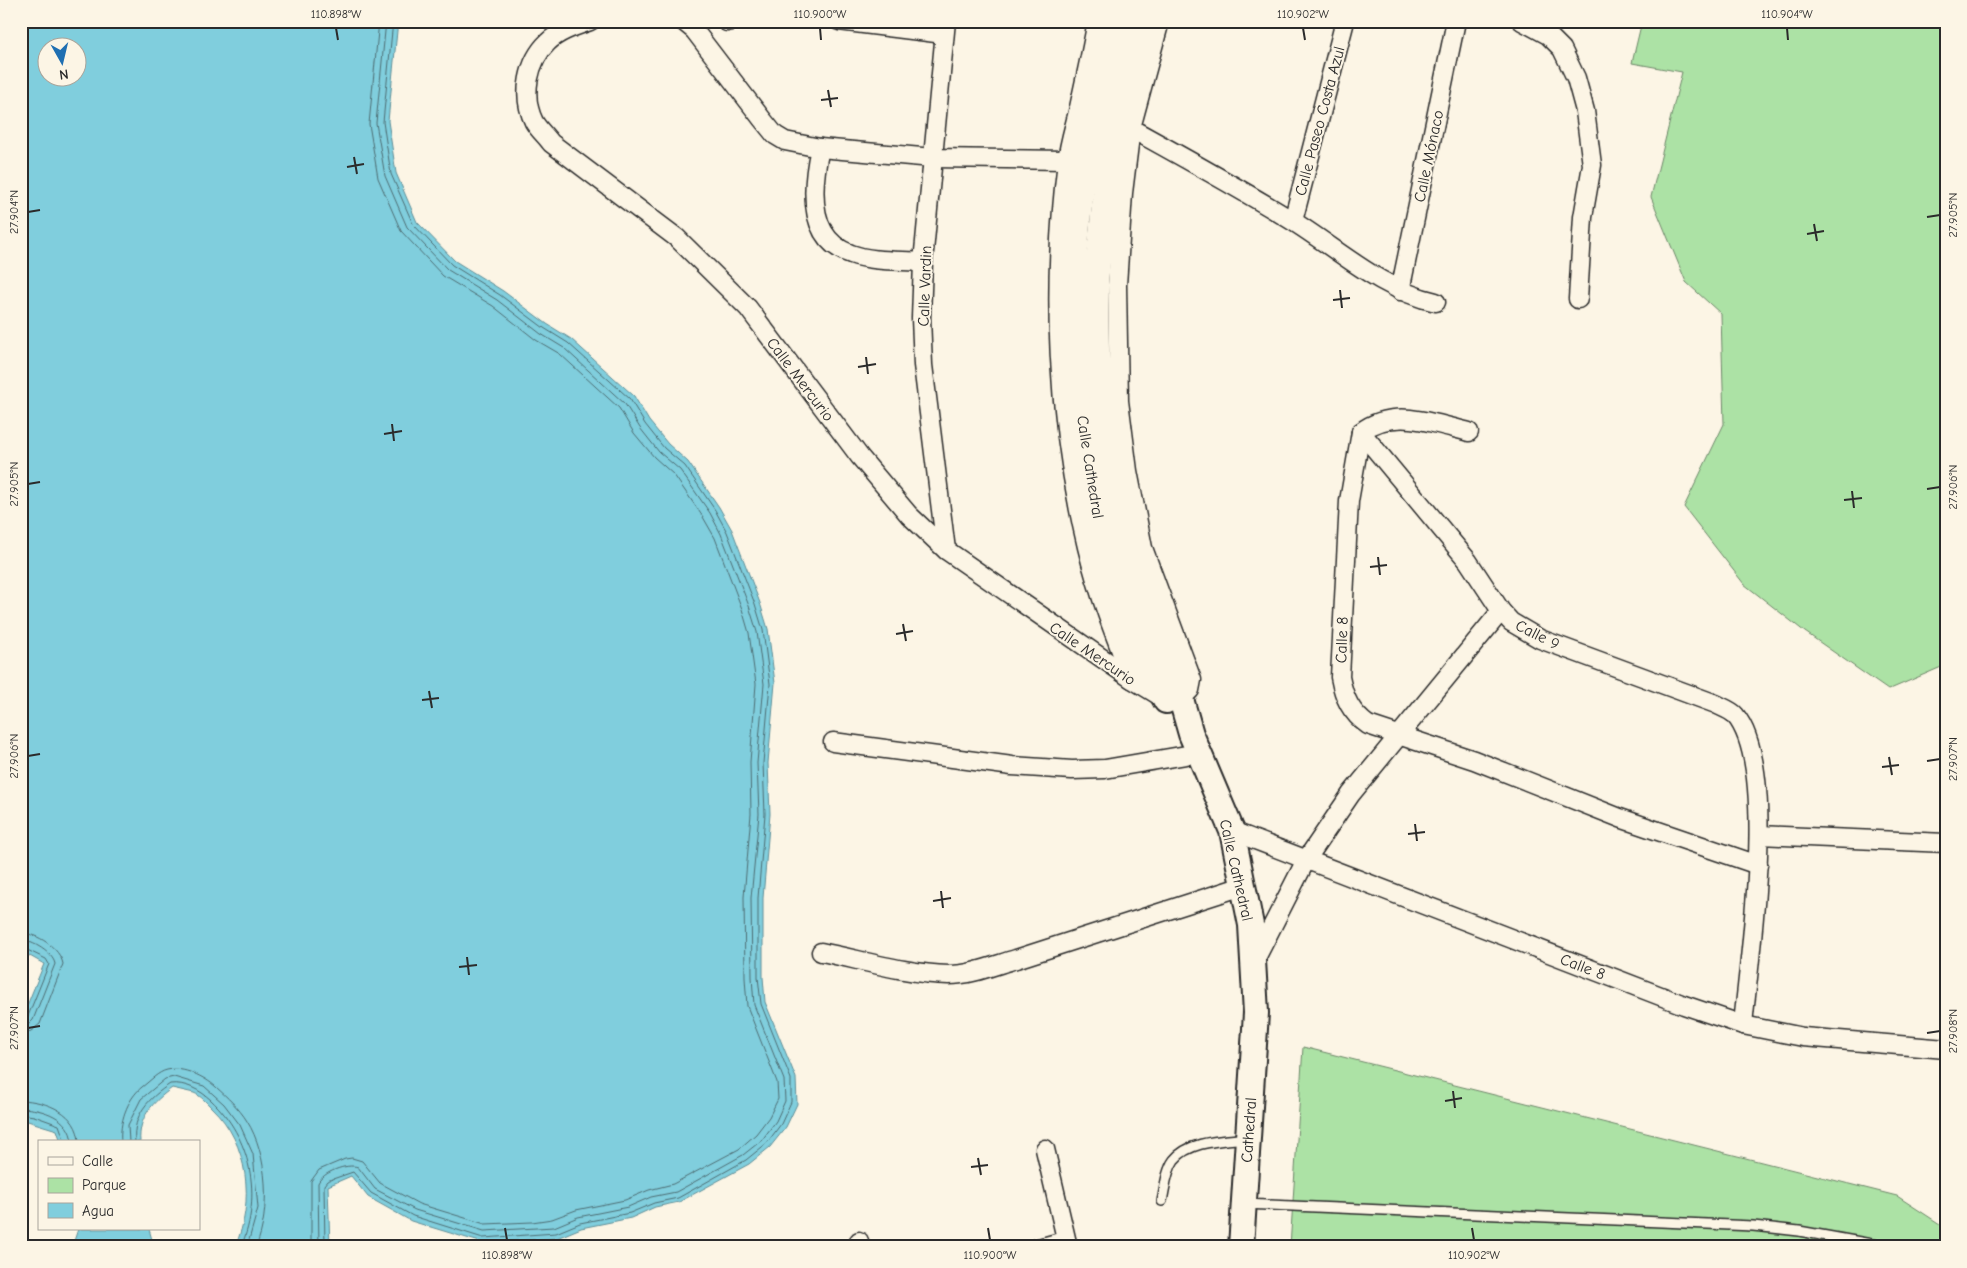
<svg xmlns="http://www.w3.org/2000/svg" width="1967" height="1268" viewBox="0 0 1967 1268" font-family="'Comic Neue',sans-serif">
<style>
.green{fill:#ace2a5;stroke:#6c8668}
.water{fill:#80cedd;stroke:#5e8d96;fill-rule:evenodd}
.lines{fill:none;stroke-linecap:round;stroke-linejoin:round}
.shore{stroke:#4d6c72;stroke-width:1}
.lane-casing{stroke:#2b2b2b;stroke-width:12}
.street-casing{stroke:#2b2b2b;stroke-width:21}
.secondary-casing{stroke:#2b2b2b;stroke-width:28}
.lane{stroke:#fcf5e5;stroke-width:9}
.street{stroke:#fcf5e5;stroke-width:18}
.secondary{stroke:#fcf5e5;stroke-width:24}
.ticks{fill:none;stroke:#2b2b2b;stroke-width:2}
.labels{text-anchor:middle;stroke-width:4;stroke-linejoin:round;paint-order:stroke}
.street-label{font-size:16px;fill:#2b2b2b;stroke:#fcf5e5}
.neatline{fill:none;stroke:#2b2b2b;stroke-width:2}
.ticks-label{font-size:12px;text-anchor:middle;fill:#2b2b2b}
</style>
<rect width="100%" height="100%" fill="#fcf5e5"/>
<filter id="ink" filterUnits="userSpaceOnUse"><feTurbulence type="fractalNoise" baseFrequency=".02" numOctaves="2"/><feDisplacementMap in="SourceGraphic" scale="10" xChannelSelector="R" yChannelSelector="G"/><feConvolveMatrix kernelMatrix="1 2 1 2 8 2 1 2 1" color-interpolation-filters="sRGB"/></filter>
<g filter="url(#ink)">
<g class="green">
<polygon points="1642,21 1946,21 1946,665 1888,690 1805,632 1744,584 1684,507 1724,424 1721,314 1686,282 1651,197 1682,72 1632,63"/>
<polygon points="1303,1047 1897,1196 1946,1228 1946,1247 1290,1247"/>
</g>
<g class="water">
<path d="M21,21H398L388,121L396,173L417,222L455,261L503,291L547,324L571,339L634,396L649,421L668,444L688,462L719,507L732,530L760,603L768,629L775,683L768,763L770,814L763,898V977L765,1002L796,1078L797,1104L786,1127L770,1147L749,1164L679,1202L655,1207L631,1218L581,1228L557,1238L483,1243L411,1221L368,1197L351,1176L328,1186L330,1247H235C255,1202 249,1143 212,1108C207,1103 201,1096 194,1093C187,1091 179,1090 172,1088C153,1102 138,1117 140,1142H61L57,1130L21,1119V1020L44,964L21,951ZM48,48H78V78H48Z"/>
<polygon points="78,1229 149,1229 154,1247 72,1247"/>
</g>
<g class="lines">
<g class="shore">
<path d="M21,933C37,933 60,948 63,964L40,1024L31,1031L21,1033"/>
<path d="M21,940C33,941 53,953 55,964L33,1020L28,1025L21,1026"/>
<polyline points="21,947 46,959 49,964 28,1016 21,1020"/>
<path d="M21,1100C47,1101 78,1113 79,1142"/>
<path d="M21,1108C43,1109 70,1117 72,1142"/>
<polyline points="21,1114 34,1116 59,1125 65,1142"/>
<path d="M121,1142C119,1123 127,1099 142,1087C150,1081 158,1072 167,1070C183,1066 205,1077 216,1087C227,1097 239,1108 247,1121C268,1154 271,1211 256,1247"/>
<polyline points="129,1142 128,1125 141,1099 165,1079 174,1077 204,1086 224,1104 240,1125 253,1154 258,1208 247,1247"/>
<path d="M135,1142C132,1115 149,1098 170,1084C185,1082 200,1090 211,1100C251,1137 263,1196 241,1247"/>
<polyline points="311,1247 311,1181 319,1170 345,1159 352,1158 362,1161 380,1183 419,1204 485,1224 532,1222 552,1219 576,1210 625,1200 649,1190 673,1184 739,1149 756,1134 769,1117 778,1099 777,1082 747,1006 745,978 744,897 751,814 750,762 756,684 749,633 742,609 715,538 703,517 674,475 654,457 634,433 619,408 560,354 536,340 493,306 443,276 401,231 378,178 369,124 379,21"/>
<path d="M319,1247L318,1183C323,1172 347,1163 358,1167L375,1189L415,1210L484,1231L554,1227L578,1217L628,1207L651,1197L676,1192L743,1155L762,1140L776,1121L785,1101L784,1080L754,1005L752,977L751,898L759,814L757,763L764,684L757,632L749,606L721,534L710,513L680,470L659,452L640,428L625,404L564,348L541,334L497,300L448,270L407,227L385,176L376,123L386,21"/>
<polyline points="325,1247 324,1185 327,1181 353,1172 371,1193 413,1216 483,1238 556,1233 580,1223 630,1213 654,1203 678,1198 746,1160 767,1143 781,1124 791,1102 791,1079 761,1004 758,977 758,898 765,814 763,763 770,684 763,630 755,604 727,532 715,510 685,466 664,448 645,424 630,399 568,343 544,328 500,295 452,265 413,224 391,174 383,122 393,21"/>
</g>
<g class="lane-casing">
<g id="lane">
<path d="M1162,1201C1165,1188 1166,1171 1174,1160C1190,1140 1224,1141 1247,1138"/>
<polyline points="1244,1204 1753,1226 1799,1231 1888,1247"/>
<polyline points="1025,1247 1065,1236"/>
</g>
</g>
<g class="street-casing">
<g id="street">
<path d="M590,21C576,26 559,31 548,42C528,61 521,96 534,122C538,129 546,136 551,143L677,238L748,308L860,457L909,515L946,550L1132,679L1165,699H1181L1190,690L1192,680L1143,548L1128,471L1119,401L1117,285L1123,193L1131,128L1160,21"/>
<polyline points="683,21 694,30 762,119 775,135 785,141 820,148 933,158 1067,160"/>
<polyline points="839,21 944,34"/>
<path d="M1097,21C1092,48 1086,76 1080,103C1076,122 1069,142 1067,161C1051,289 1057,422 1087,547C1098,593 1115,636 1132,679"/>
<polyline points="1522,21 1548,35 1562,49 1576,78 1585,111 1592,165 1583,217 1578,299"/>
<polyline points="727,22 732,21"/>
<path d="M1123,124C1179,155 1236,186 1291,220C1338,249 1381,290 1436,302"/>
<path d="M820,148C812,184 806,239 851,254C873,262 900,260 923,262"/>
<polyline points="1293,221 1345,21"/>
<polyline points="1400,291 1456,21"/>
<path d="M1361,432L1468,561L1501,611L1511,622L1540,639L1716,704C1721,707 1731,710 1735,715C1779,767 1749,957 1743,1025"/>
<path d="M1361,432L1349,501L1340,677C1344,698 1351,713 1368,725L1474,760L1620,818L1758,865"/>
<path d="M1361,432C1393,407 1433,423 1469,432"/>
<polyline points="946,550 923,365 921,318 923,262 946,21"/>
<polyline points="833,742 1012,766 1072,770 1105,769 1198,753"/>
<polyline points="1232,831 1684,1005 1743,1025 1803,1037 1946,1049"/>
<polyline points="1759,835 1946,843"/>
<path d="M821,952C862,960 906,974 949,975C972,975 995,965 1016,959L1243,886"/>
<polyline points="1254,962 1306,860 1351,794 1501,611"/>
<polyline points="1045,1149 1068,1247"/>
<polyline points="858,1247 859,1241"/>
</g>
</g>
<g class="secondary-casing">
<g id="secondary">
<path d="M1118,21C1099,96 1081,171 1076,247C1073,294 1076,341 1080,387C1090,498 1110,603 1166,701"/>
<polyline points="1140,21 1110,147 1096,282 1097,349 1105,437 1118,516 1138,589 1181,699 1191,734 1232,831 1251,925 1256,1013 1241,1247"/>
</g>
</g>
<use href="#lane" class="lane"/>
<use href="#street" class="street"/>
<use href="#secondary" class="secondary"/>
</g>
</g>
<path class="ticks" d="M336,28L338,40M820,28L821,40M1303,28L1305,40M1787,28L1788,40M828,90L831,107M821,100L838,98M354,157L357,174M347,167L364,164M28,212L40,210M1927,217L1940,215M1814,224L1817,241M1807,234L1824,231M1340,290L1342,308M1333,300L1350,298M866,357L868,374M858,367L876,364M392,424L394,441M384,434L402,431M28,484L40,482M1927,489L1940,487M1852,491L1854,508M1844,500L1862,498M1378,557L1380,575M1370,567L1387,565M903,624L906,641M896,634L913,631M429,691L432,708M422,700L439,698M28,756L40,754M1889,757L1892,775M1927,761L1940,759M1882,767L1899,765M1415,824L1417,841M1408,834L1425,832M941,891L943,908M933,901L951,898M467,957L469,975M459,967L477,965M28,1028L40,1026M1927,1033L1940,1031M1453,1091L1455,1108M1445,1101L1462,1098M978,1158L981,1175M971,1167L988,1165M505,1228L507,1240M988,1228L990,1240M1472,1228L1474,1240"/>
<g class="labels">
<g class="street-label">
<text transform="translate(1319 121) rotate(-75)" y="6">Calle Paseo Costa Azul</text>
<text transform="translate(1428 156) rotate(-78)" y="6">Calle Mónaco</text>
<text transform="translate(924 286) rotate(-88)" y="6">Calle Vardin</text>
<text transform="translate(801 379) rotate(53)" y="6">Calle Mercurio</text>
<text transform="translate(1091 467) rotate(81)" y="6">Calle Cathedral</text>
<text transform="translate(1538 634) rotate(27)" y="6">Calle 9</text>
<text transform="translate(1341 640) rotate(-88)" y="6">Calle 8</text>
<text transform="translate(1093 653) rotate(34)" y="6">Calle Mercurio</text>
<text transform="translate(1237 870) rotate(77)" y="6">Calle Cathedral</text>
<text transform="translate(1583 966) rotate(21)" y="6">Calle 8</text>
<text transform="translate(1248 1130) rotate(-86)" y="6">Cathedral</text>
</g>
</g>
<rect width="1967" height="1268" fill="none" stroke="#fcf5e5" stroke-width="55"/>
<rect x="38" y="1140" width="162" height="90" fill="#fcf5e5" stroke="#a8a49b"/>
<rect x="48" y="1157" width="25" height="8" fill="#fcf5e5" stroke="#a8a49b"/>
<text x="82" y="1166" font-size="15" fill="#2b2b2b">Calle</text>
<rect x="48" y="1178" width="25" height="15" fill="#ace2a5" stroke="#a8a49b"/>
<text x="82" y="1190" font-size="15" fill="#2b2b2b">Parque</text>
<rect x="48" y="1203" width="25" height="15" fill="#80cedd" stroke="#a8a49b"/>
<text x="82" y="1216" font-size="15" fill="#2b2b2b">Agua</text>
<g transform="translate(62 62) rotate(172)"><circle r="24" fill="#fcf5e5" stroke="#a8a49b"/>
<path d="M0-4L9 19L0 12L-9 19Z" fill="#1f6fb2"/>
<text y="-8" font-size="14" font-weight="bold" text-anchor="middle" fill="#2b2b2b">N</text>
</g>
<rect x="28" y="28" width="1912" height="1212" class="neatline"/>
<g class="ticks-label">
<text x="336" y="18">110.898°W</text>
<text x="820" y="18">110.900°W</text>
<text x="1303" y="18">110.902°W</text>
<text x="1787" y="18">110.904°W</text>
<text transform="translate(14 212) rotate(-90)" y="4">27.904°N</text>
<text transform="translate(1953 215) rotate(-90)" y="4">27.905°N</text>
<text transform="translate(14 484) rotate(-90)" y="4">27.905°N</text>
<text transform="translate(1953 487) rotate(-90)" y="4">27.906°N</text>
<text transform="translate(14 756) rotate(-90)" y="4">27.906°N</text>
<text transform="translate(1953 759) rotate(-90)" y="4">27.907°N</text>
<text transform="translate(14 1028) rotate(-90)" y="4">27.907°N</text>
<text transform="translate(1953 1031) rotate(-90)" y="4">27.908°N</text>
<text x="507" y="1259">110.898°W</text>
<text x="990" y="1259">110.900°W</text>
<text x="1474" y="1259">110.902°W</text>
</g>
</svg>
